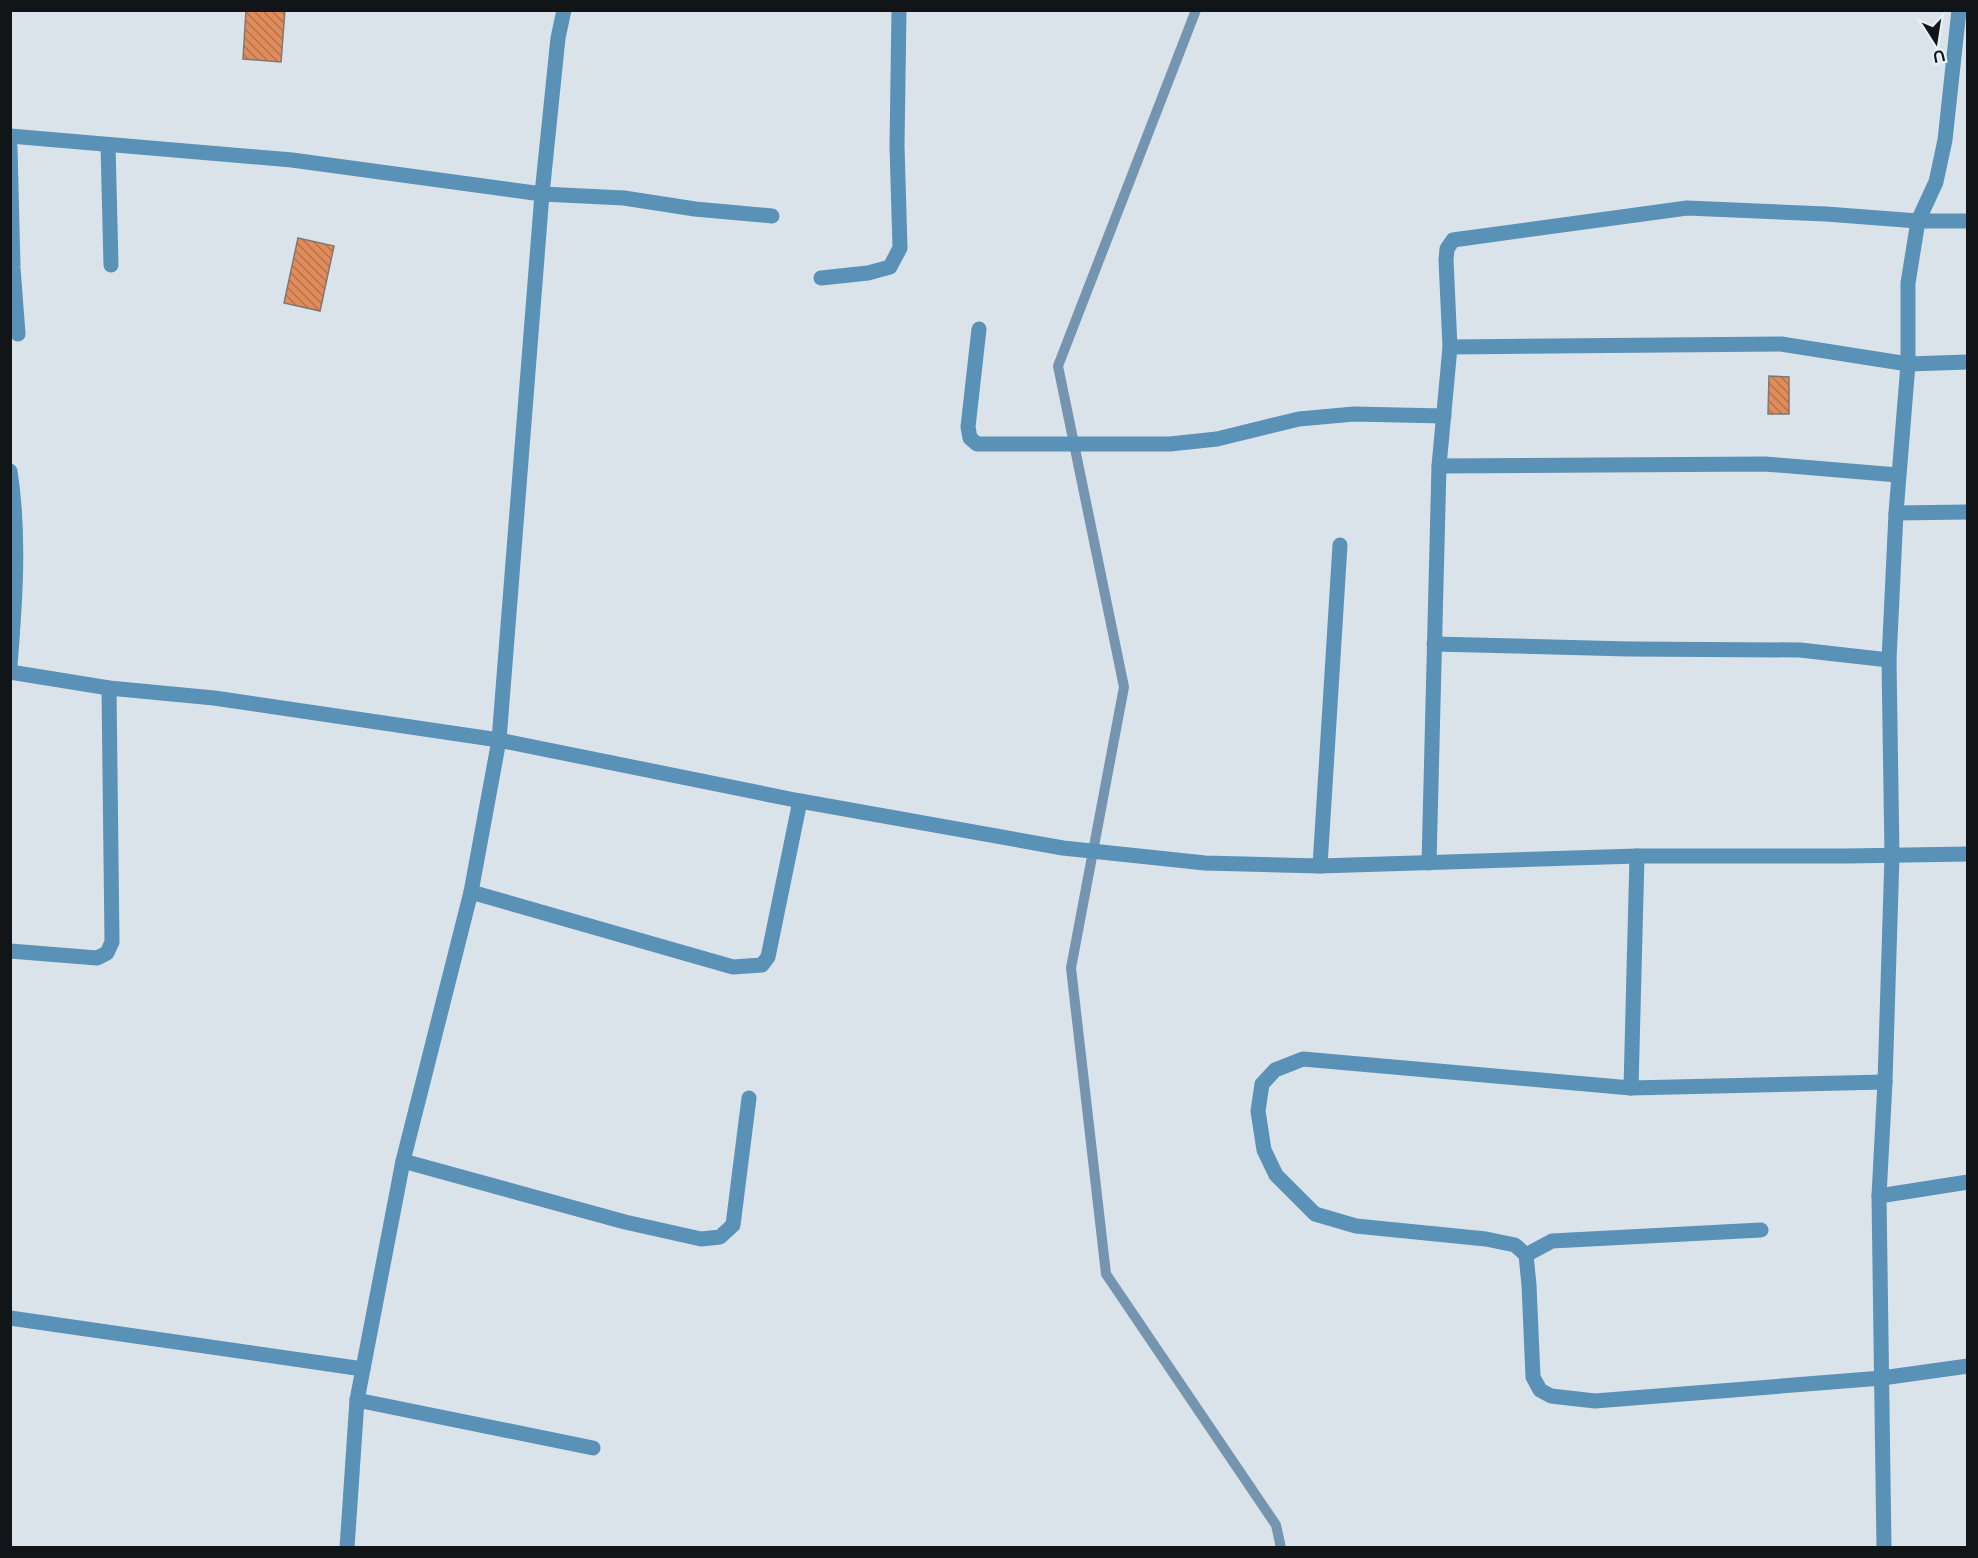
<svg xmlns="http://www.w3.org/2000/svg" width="1978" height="1558" viewBox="0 0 1978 1558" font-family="Raleway,sans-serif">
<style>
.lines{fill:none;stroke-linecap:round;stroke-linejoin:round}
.stream{stroke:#7494b0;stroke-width:10}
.building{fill:url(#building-back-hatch);stroke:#807772;stroke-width:1.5}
.street{stroke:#5991b7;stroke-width:15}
</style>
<defs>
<pattern id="building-back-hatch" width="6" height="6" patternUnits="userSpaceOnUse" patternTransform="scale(1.5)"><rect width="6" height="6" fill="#e18d5b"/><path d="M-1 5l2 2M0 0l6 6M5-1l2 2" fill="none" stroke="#b5724a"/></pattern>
</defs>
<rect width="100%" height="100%" fill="#dae2ea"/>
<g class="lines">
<polyline class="stream" points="1196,10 1058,366 1124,687 1071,968 1106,1274 1276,1525 1281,1548"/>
</g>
<g class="building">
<polygon points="246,10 285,10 281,62 243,59"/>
<polygon points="298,238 334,246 320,311 284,303"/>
<polygon points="1769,376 1789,377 1789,414 1768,414"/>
</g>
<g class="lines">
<g class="street">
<polyline points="10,136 292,160 542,194 624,198 695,209 772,216"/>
<polyline points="108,145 111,265"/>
<polyline points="10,147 13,268 18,334"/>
<polyline points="821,278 868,273 890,267 900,248 897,146 899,10"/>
<polyline points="979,329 968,427 970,438 977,444 1170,444 1217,439 1299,419 1354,414 1444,416"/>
<polyline points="1450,347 1781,344 1908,364 1968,362"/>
<polyline points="1439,466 1765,464 1898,475"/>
<path d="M10,471C20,535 15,602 10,666"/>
<polyline points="1896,513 1968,512"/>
<polyline points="1434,644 1629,649 1800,650 1889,660"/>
<polyline points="10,672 109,688 214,698 499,740 800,801 1063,848 1205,863 1320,866 1637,856 1847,856 1968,854"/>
<polyline points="1429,863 1439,466 1450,347 1446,260 1447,249 1453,240 1687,208 1826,214 1918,221 1968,221"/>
<polyline points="1320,866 1340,545"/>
<polyline points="471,892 733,967 762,965 768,957 800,801"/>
<polyline points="10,951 97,958 107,953 112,942 109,688"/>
<polyline points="1885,1082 1631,1088 1303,1059 1275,1070 1262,1084 1258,1111 1264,1150 1276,1175 1315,1214 1356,1226 1486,1239 1515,1245 1526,1255 1529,1285 1533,1377 1540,1390 1551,1396 1595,1401 1882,1378 1968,1366"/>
<polyline points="1631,1088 1637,856"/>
<polyline points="403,1161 625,1222 701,1239 720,1237 733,1225 749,1098"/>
<polyline points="1879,1196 1968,1182"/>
<polyline points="1526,1255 1552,1241 1761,1230"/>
<polyline points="10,1318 363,1369"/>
<polyline points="357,1400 593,1448"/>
<polyline points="347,1548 357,1400 403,1161 471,892 499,740 542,194 558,38 564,10"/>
<polyline points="1884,1548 1879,1196 1885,1082 1892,856 1889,660 1896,513 1908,364 1908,283 1918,221 1936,182 1945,140 1959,10"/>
</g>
</g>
<rect width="1978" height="1558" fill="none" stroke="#121517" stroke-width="24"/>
<g transform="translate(1936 42) rotate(168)" stroke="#e7f0f7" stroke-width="4.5" paint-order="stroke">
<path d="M0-4.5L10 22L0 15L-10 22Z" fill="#121517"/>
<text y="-9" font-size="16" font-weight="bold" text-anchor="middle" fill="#121517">U</text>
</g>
</svg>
